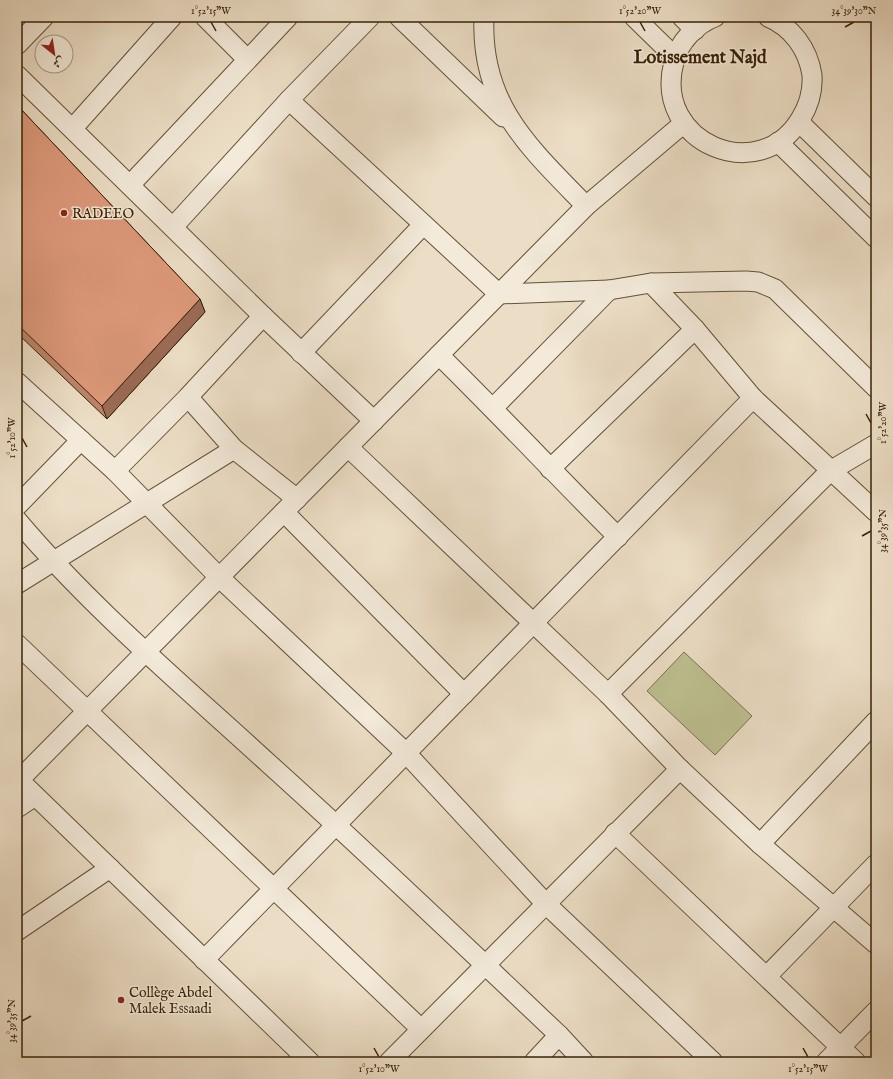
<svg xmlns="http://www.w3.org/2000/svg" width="893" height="1079" viewBox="0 0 893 1079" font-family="'IM FELL English',Amiri,serif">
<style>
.green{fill:#bdc091;stroke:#7a714c}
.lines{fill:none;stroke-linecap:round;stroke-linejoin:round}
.minor-casing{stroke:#645136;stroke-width:21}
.minor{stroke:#f3eada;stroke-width:19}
.wall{fill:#be846a;stroke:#372206}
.shaded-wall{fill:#9b6b56;stroke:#372206}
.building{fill:#dd997b;stroke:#372206}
.ticks{fill:none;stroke:#372206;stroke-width:1.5}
.poi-dot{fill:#8f2418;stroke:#f3eada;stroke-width:1.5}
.labels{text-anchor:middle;stroke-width:3;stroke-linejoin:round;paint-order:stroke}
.poi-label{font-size:14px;fill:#372206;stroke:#f3eada;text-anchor:start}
.district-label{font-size:18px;font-weight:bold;fill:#372206;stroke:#f3eada}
.neatline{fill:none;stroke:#372206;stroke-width:1.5}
.ticks-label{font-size:10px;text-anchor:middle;fill:#372206}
</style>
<rect width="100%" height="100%" fill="#ecdec6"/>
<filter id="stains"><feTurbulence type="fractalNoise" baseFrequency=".005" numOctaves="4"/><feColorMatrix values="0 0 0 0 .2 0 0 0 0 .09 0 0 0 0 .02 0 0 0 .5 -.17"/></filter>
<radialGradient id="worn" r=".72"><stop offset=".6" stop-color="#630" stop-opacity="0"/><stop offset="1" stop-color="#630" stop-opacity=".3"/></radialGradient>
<polygon class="green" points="684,652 752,716 715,755 647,691"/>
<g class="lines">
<g class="minor-casing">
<g id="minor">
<polyline points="205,17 247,59"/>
<polyline points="399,17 503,117"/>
<path d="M484,17C480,105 530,148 586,206"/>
<polyline points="634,17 675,57"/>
<polyline points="682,17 695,30"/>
<path d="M715,17C696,24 679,42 674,62C652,143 760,188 801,118C809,105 813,90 812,75C808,49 792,27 768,17"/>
<polyline points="17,45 44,17"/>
<polyline points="17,75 263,316 374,421"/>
<polyline points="289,100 499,294 609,290 651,283 746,281 758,282 775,289 876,388"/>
<polyline points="799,122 876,197"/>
<polyline points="73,128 172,17"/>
<polyline points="778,142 876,238"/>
<polyline points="130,185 288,17"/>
<polyline points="173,227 289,100 370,17"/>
<polyline points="651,283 695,329 753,398 876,512"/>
<polyline points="301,353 423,225"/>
<path d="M439,355C500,415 558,477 618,537"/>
<polyline points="17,382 115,471 220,578 406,753 546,904 713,1062"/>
<polyline points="188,397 234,449 297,499"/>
<polyline points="493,408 609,290"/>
<polyline points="348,447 608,694 680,769 760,844 876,944"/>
<polyline points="550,469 695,329"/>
<polyline points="115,471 188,397 263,316"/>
<polyline points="17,506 81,440"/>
<polyline points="284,512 464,694"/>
<path d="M17,520C92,609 183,685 268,763C367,852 463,944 559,1035L584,1062"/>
<polyline points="17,584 234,449"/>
<polyline points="17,644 421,1029"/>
<polyline points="608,694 830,471 876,444"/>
<polyline points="17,778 310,1062"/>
<polyline points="19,780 586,206 684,123"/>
<polyline points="17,808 35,796"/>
<polyline points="615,833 856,1062"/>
<polyline points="760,844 876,721"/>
<polyline points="17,931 110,868"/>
<polyline points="204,960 753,398"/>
<polyline points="767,976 876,864"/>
<polyline points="389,1062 680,769"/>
<polyline points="534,1062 559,1035"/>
<polyline points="826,1062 876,1011"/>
</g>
</g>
<use href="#minor" class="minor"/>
</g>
<polygon class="wall" points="17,105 200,299 205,312 107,419 17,333"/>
<polygon class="shaded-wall" points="200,299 205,312 107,419 102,406"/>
<polygon class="building" points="17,105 200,299 102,406 17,324"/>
<path class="ticks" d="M211,22L216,31M640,22L645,31M845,27L854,22M866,414L871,423M22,438L27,447M862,536L871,531M22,1021L31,1016M374,1048L379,1057M803,1048L808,1057"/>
<g class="poi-dot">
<circle cx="64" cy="213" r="4"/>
<circle cx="121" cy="1000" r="4"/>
</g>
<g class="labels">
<g class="poi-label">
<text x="72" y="218">RADEEO</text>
<text x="129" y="997">Collège Abdel<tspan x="129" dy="16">Malek Essaadi</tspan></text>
</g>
<g class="district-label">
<text x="700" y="63">Lotissement Najd</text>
</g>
</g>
<rect width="893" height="1079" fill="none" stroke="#ecdec6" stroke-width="44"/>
<g transform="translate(54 54) rotate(150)"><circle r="19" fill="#f3eada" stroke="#a89a85"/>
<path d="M0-3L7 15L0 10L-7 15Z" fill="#8f2418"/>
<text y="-6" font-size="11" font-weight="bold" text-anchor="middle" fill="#372206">ش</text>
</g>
<rect x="22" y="22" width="849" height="1035" class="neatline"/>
<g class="ticks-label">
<text x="211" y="14">1°52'15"W</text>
<text x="640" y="14">1°52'20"W</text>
<text x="854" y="14">34°39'30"N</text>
<text transform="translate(882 423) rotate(-90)" y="4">1°52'20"W</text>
<text transform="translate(11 438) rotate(-90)" y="4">1°52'10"W</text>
<text transform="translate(882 531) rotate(-90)" y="4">34°39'35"N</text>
<text transform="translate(11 1021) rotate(-90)" y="4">34°39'35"N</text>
<text x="379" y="1072">1°52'10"W</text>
<text x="808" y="1072">1°52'15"W</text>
</g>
<rect width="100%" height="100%" filter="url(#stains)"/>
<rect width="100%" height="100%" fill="url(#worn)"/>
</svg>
